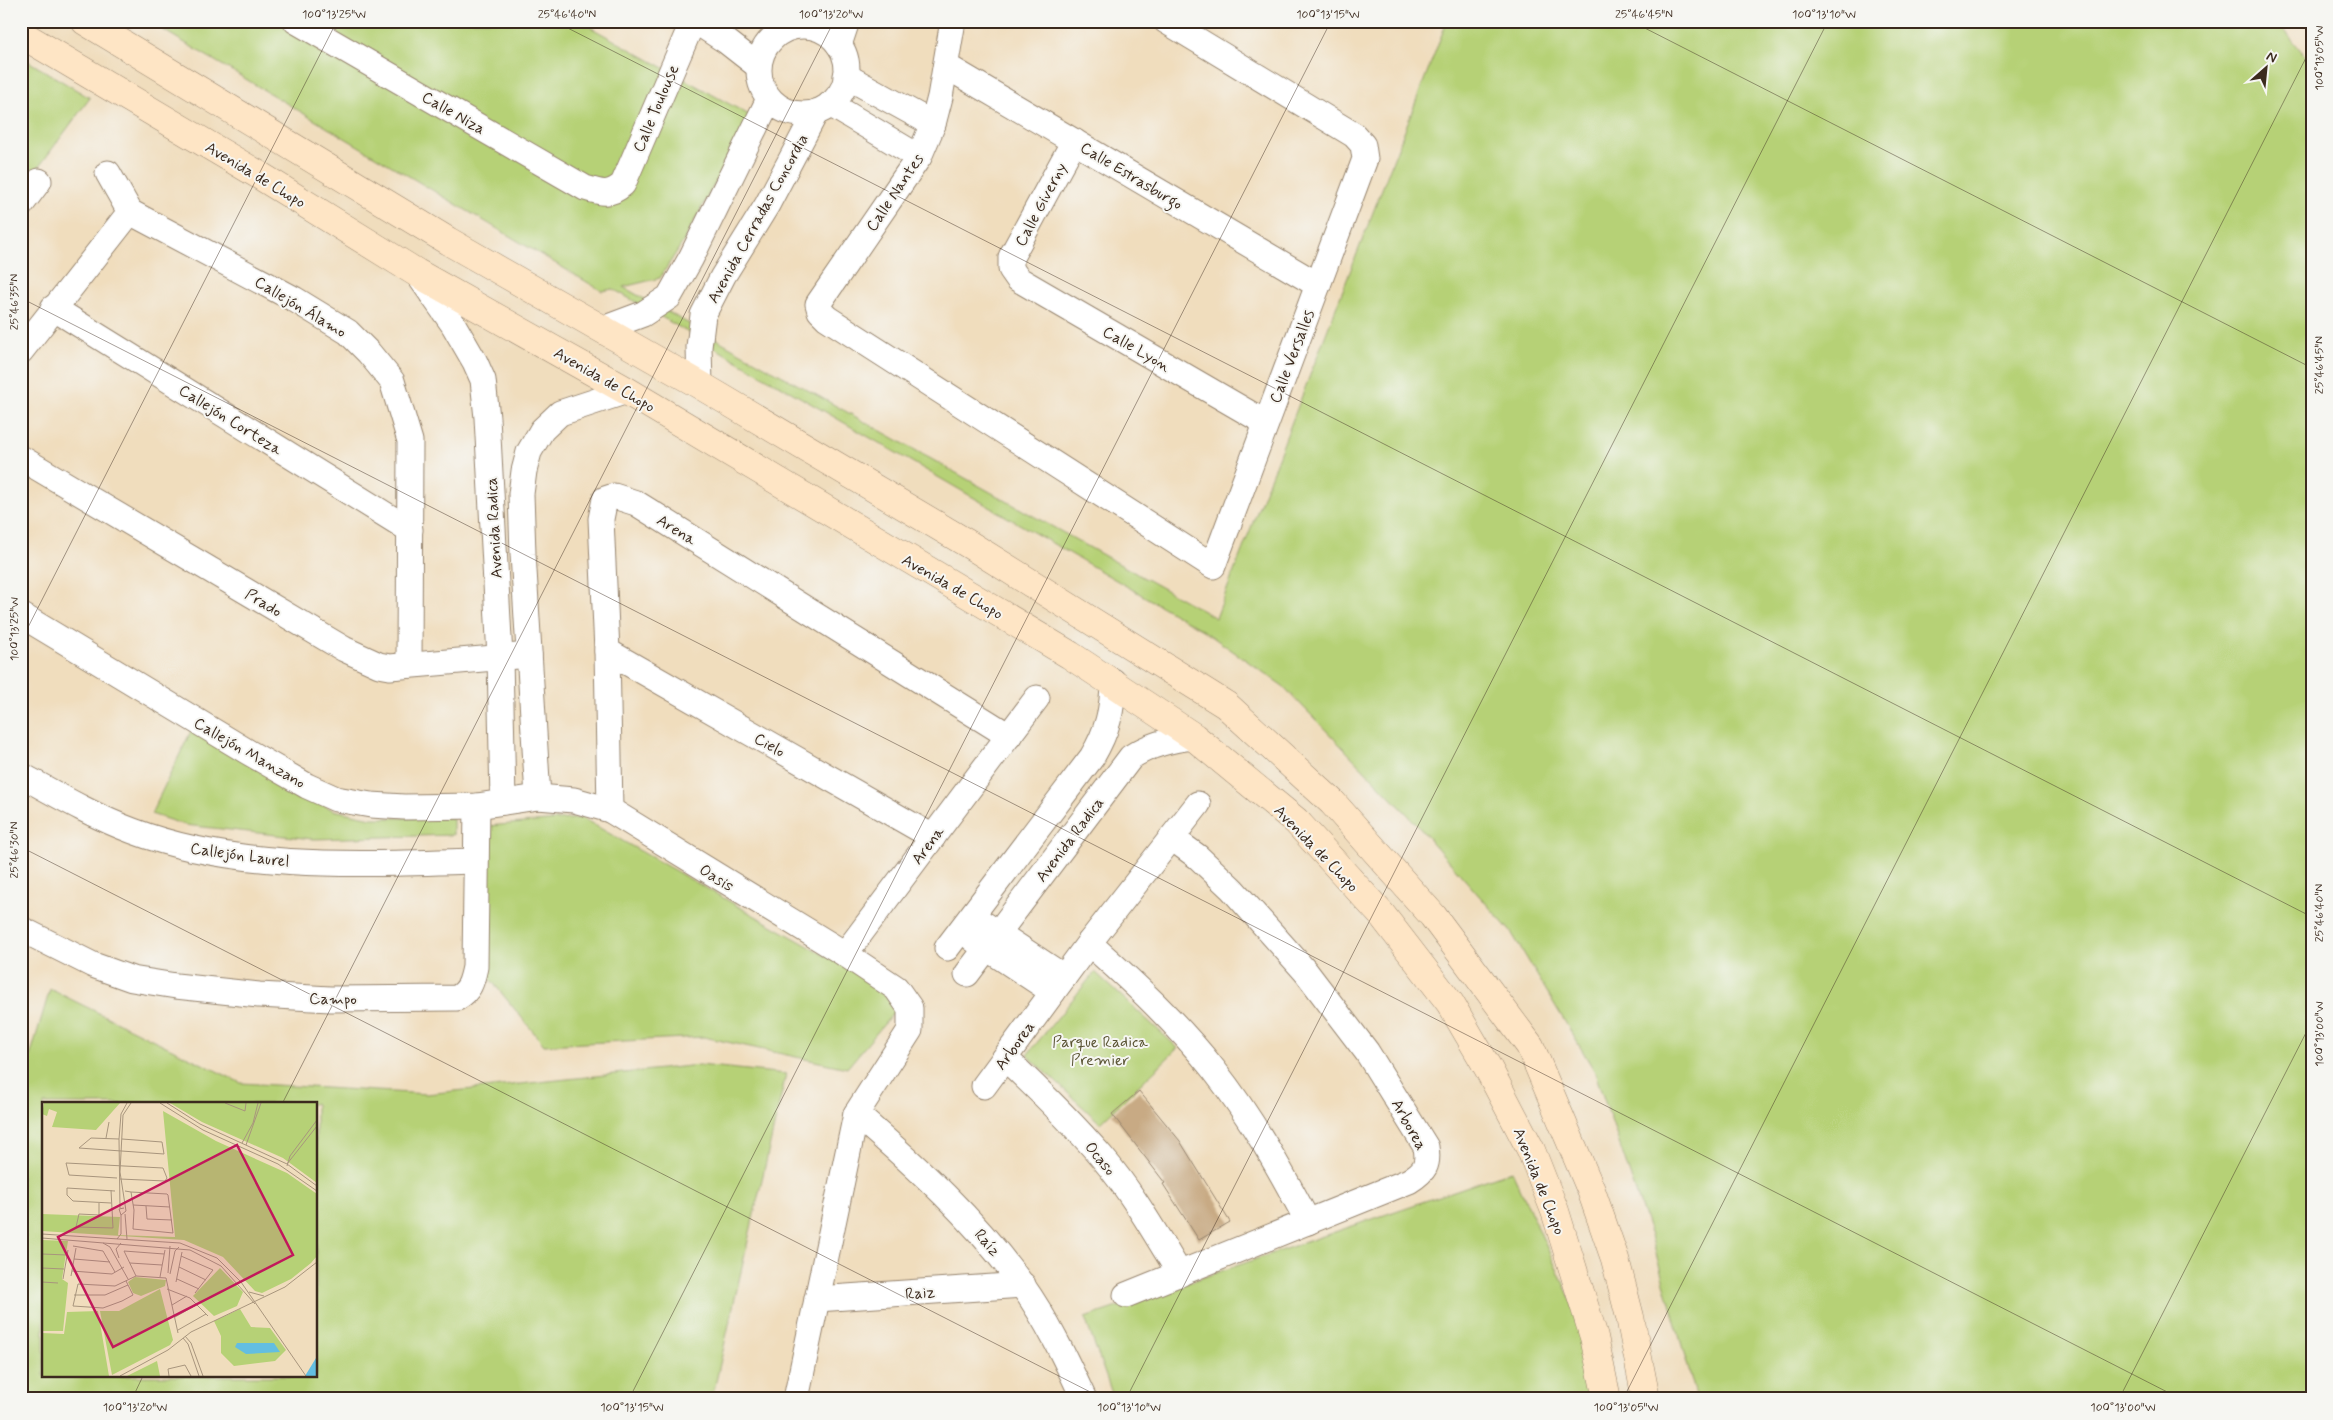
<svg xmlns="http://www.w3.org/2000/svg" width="2333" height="1420" viewBox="0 0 2333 1420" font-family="Mynerve,sans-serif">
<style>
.green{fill:#b6d176;stroke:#787e4a;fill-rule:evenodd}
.building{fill:#c8aa84}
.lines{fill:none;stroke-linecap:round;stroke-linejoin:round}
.street-casing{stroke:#96846e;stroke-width:27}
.secondary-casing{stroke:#96846e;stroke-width:29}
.street{stroke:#fff;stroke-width:25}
.secondary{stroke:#fee5c5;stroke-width:28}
.ticks{fill:none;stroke:#3b2a1e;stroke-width:1;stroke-opacity:0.45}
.labels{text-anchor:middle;stroke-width:4;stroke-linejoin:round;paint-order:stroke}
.street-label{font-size:16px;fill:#3b2a1e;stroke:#f6f6f2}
.park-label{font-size:16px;fill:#5a5434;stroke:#f6f6f2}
.inset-road{fill:none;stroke:#a8957d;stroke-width:1}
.view{fill:#c2185b;fill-opacity:0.15;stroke:#c2185b;stroke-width:2.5}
.inset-edge{fill:none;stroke:#3b2a1e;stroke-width:2.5}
.neatline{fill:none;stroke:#3b2a1e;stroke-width:2}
.ticks-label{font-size:12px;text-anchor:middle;fill:#3b2a1e}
</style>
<rect width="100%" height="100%" fill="#f6f6f2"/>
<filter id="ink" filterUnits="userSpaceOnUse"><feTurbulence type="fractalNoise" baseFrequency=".02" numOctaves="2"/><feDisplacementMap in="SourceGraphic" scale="10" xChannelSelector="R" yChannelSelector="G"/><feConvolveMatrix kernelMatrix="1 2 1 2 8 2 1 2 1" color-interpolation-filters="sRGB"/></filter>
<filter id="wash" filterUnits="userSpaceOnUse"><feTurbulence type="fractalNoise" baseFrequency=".0096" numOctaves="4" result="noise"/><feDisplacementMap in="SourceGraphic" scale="20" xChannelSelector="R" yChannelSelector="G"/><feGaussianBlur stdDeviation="1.12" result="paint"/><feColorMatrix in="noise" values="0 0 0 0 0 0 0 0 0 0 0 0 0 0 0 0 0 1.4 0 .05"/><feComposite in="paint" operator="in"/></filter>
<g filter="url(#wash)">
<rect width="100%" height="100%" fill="#f0ddbd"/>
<g class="green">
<polygon points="148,21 579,21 751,116 683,242 660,278 623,287 1216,618 1447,21 2277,21 2312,64 2312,1399 1697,1399 1651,1236 1594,1070 1511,932 1409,816 1283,686 1204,631 613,289 602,291"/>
<polygon points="21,57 90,98 21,191"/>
<polygon points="191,731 333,810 372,818 453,818 453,835 313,839 185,825 151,814"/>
<polygon points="582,818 879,986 896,1010 847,1068 704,1037 544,1045 486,974 488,826"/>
<polygon points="1095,972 1178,1048 1100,1123 1027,1055"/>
<path d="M50,989L241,1083L427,1094L699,1065L786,1074L712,1399H21V1087ZM44,1104H316V1376H44Z"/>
<polygon points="1512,1171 1571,1300 1595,1399 1114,1399 1085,1318"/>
</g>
<g id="blocks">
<polygon class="building" points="1139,1091 1180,1141 1230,1222 1199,1240 1163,1184 1165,1183 1112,1114"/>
</g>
</g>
<g filter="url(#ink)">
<use href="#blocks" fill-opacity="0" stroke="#96846e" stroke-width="1"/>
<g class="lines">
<g class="street-casing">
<g id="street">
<path d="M296,21L585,188C601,193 610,196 623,184L693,21"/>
<polyline points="695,21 726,41 758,66"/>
<polyline points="953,21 940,97 933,124 919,157 818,304 820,311 827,318 1213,566 1365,159 1363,145 1354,135 1166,21"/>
<circle cx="803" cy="70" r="44"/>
<polyline points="839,45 847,21"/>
<polyline points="946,66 1318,285"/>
<polyline points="846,76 933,124"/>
<polyline points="830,104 919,157"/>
<polyline points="1074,141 1011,257 1011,269 1018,279 1266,423"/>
<polyline points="108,173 130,212 294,299 348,332 369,353 392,381 410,441 409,665"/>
<polyline points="21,205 39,181"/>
<polyline points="417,273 453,324 475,362 483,380 487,418 500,657 503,802"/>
<polyline points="53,308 410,530"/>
<polyline points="603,329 643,314 669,297 691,258 769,99"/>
<polyline points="21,351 130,212"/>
<polyline points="700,385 699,347 703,315 723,276 767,205 816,112"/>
<polyline points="21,458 344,649 379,665 390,667 529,655"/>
<polyline points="21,615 248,752 307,786 336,799 371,805 404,807 477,806 538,797 574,800 610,810 845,954 896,988 910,1008 910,1030 856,1114 796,1399"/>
<polyline points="607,651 933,837"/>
<path d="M21,775C57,795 95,817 133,831C238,871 365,864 475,861"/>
<polyline points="538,797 523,554 521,494 524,471 529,452 542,430 560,413 627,391"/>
<polyline points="610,810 607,651 601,519 605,499 614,496 636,503 1009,736"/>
<polyline points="984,924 1064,977"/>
<path d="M21,929L93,965L132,979L176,986L259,995L330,999L457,998C470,991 472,981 475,967L477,806"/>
<polyline points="973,939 1053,992"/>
<path d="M1089,943C1134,983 1177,1023 1214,1070C1251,1117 1280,1169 1308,1222"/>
<path d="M947,948L1092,757C1107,732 1113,710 1113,681"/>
<polyline points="845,954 1037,698"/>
<path d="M967,974L1131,757C1151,744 1171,739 1194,737"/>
<path d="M1005,1058C1038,1089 1071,1121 1101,1156C1132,1192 1155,1233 1180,1274"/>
<polyline points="984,1086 1089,943 1198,804"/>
<path d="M856,1114C916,1166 976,1220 1022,1285C1047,1320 1066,1360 1084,1399"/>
<path d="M1126,1295L1409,1181C1425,1171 1429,1165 1426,1147L1367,1052L1306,972L1232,889L1198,857L1172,838"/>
<polyline points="817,1299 1023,1285"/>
</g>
</g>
<g class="secondary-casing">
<g id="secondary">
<polyline points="85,21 448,241 700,385 970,545 1226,705 1332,802 1433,916 1530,1046 1591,1190 1615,1259 1630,1317 1646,1399"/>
<polyline points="21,34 259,175 417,273 627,391 1070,655 1194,737 1296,821 1382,915 1450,1003 1488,1068 1531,1150 1555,1211 1594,1337 1607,1399"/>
</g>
</g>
<use href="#street" class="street"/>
<use href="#secondary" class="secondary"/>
</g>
</g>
<path class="ticks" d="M554,21L2312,917M1631,21L2312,368M21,298L2181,1399M21,641L337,21M21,847L1104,1399M282,1104L834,21M21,1396L27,1399M132,1399L143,1376M629,1399L1331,21M1126,1399L1828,21M1623,1399L2312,46M2119,1399L2312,1021"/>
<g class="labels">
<g class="street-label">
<text transform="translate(655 108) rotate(-67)" y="6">Calle Toulouse</text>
<text transform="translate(454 112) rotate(30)" y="6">Calle Niza</text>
<text transform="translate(256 174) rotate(31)" y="6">Avenida de Chopo</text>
<text transform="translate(1132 175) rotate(31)" y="6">Calle Estrasburgo</text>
<text transform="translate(894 192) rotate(-56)" y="6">Calle Nantes</text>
<text transform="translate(1040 204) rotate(-62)" y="6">Calle Giverny</text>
<text transform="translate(757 218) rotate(-61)" y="6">Avenida Cerradas Concordia</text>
<text transform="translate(301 306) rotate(31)" y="6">Callejón Álamo</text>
<text transform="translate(1137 348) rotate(30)" y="6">Calle Lyon</text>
<text transform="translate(1291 356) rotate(-69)" y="6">Calle Versalles</text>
<text transform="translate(605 379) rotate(30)" y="6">Avenida de Chopo</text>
<text transform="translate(231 419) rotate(32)" y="6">Callejón Corteza</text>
<text transform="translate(493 528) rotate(-93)" y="6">Avenida Radica</text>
<text transform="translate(677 529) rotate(32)" y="6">Arena</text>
<text transform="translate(953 586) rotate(30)" y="6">Avenida de Chopo</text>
<text transform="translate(264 602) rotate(31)" y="6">Prado</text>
<text transform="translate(770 744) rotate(30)" y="6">Cielo</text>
<text transform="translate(250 752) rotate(30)" y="6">Callejón Manzano</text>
<text transform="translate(1069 839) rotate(-53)" y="6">Avenida Radica</text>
<text transform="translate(927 845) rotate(-53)" y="6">Arena</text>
<text transform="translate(1317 848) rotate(46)" y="6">Avenida de Chopo</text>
<text transform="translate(240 854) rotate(8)" y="6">Callejón Laurel</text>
<text transform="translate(717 877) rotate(32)" y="6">Oasis</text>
<text transform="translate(333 998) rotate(1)" y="6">Campo</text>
<text transform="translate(1014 1045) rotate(-54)" y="6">Arborea</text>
<text transform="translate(1410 1124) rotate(61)" y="6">Arborea</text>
<text transform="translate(1101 1158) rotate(51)" y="6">Ocaso</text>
<text transform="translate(1540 1181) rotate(68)" y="6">Avenida de Chopo</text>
<text transform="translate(988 1242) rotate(50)" y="6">Raíz</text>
<text transform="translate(920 1292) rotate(-4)" y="6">Raiz</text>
</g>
<g class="park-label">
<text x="1100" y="1047">Parque Radica<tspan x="1100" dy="18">Premier</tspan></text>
</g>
</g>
<g transform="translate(42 1102)">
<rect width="275" height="275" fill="#f0ddbd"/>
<path d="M2,1H78L54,28L10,25L15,10L7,7L5,14L0,12ZM128,1H275V81L241,56L160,20ZM121,9L174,39L245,71L275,92V154L269,161L249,177L220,191L213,189L181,155L142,138L0,129V112L78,115L76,133L133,135ZM0,138L26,139L20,177L26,181L21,229H0ZM178,166L201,190L195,204L172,214L151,194ZM93,175L124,178L123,184L99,194L91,191L86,180ZM118,187L131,238L128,243L70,273L58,209H77ZM198,207L209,225L228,226L244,248L233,259L192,264L179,251V234L172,219ZM56,209L67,274H0V231L22,232L25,210ZM115,259L118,274H85Z" fill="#b6d176"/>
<path d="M195,241H232L238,250L204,252L193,245ZM275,254V274H263L274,256Z" fill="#63bee1"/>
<path class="inset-road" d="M118,1L161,28L236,62L275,89M125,1L158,22L245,62L275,84M183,1L203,9L204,1M64,36L67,20M77,37L49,36L37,46L122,52L120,40L80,37M200,41L211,21L216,1M204,43L219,1M245,62L275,24M245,64L248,54L275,18M75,76L27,73L24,61L121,66L125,76L123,79L78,77M83,89L89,90L125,92L126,93L131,131L91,127L92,108L89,90M57,101V113L37,112L34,125L71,126L69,88M69,101L31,99L25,93V86L73,89M91,103L128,105M104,104L105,117L130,118M78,106L77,37L79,12L85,1M82,106L77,107L79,113L84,109L78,70L81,13L89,1M83,112L85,137M0,132L138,141L175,156L199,180L264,274M0,136L148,148L179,164L213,202M75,137L79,132V113M61,141L68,145L86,177M31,144L61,149L73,170M0,152L25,153M139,154L171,168L153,191M77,156L74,147L79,141M32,157L68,160M88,161L120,163M137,165L164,178M0,166L22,167M30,169L70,172L82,165M126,171L128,144M128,172L133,149L137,145M29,174L34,146M94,174L82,149L122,152M118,175L123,148M21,177L26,148M135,177L157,187M84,179L91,193L80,199L61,206L31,204L36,182L73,184L94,174L124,176L136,231M0,180L16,181M134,180L140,150M125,187L148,196L166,214M207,190L222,194M32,193H63L86,183M130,203L145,194M133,215L156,202M136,228L164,212M143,234L149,241L161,274M141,236L146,242L157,274M78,274L126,248L149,230L243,185L275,160M127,274L126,267L143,263L149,274"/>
<path class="view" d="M195,43L251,153L71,245L16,135Z"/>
<rect width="275" height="275" class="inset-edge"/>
</g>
<rect width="2333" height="1420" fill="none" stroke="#f6f6f2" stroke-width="55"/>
<g transform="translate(2266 68) rotate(27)" stroke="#f6f6f2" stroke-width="4" paint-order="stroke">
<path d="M0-4L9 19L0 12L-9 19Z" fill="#3b2a1e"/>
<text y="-8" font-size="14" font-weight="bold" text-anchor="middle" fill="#3b2a1e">N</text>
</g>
<rect x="28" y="28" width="2278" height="1364" class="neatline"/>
<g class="ticks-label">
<text x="334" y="18">100°13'25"W</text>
<text x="567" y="18">25°46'40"N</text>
<text x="831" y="18">100°13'20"W</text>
<text x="1328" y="18">100°13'15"W</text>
<text x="1644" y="18">25°46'45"N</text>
<text x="1824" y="18">100°13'10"W</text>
<text transform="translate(2319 58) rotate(-90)" y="4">100°13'05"W</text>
<text transform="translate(14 302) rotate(-90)" y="4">25°46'35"N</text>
<text transform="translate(2319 365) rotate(-90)" y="4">25°46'45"N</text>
<text transform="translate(14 629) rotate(-90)" y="4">100°13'25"W</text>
<text transform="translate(14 850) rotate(-90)" y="4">25°46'30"N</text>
<text transform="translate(2319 913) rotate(-90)" y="4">25°46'40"N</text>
<text transform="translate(2319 1034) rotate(-90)" y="4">100°13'00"W</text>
<text x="135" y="1411">100°13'20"W</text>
<text x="632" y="1411">100°13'15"W</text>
<text x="1129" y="1411">100°13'10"W</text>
<text x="1626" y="1411">100°13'05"W</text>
<text x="2123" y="1411">100°13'00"W</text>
</g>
</svg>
